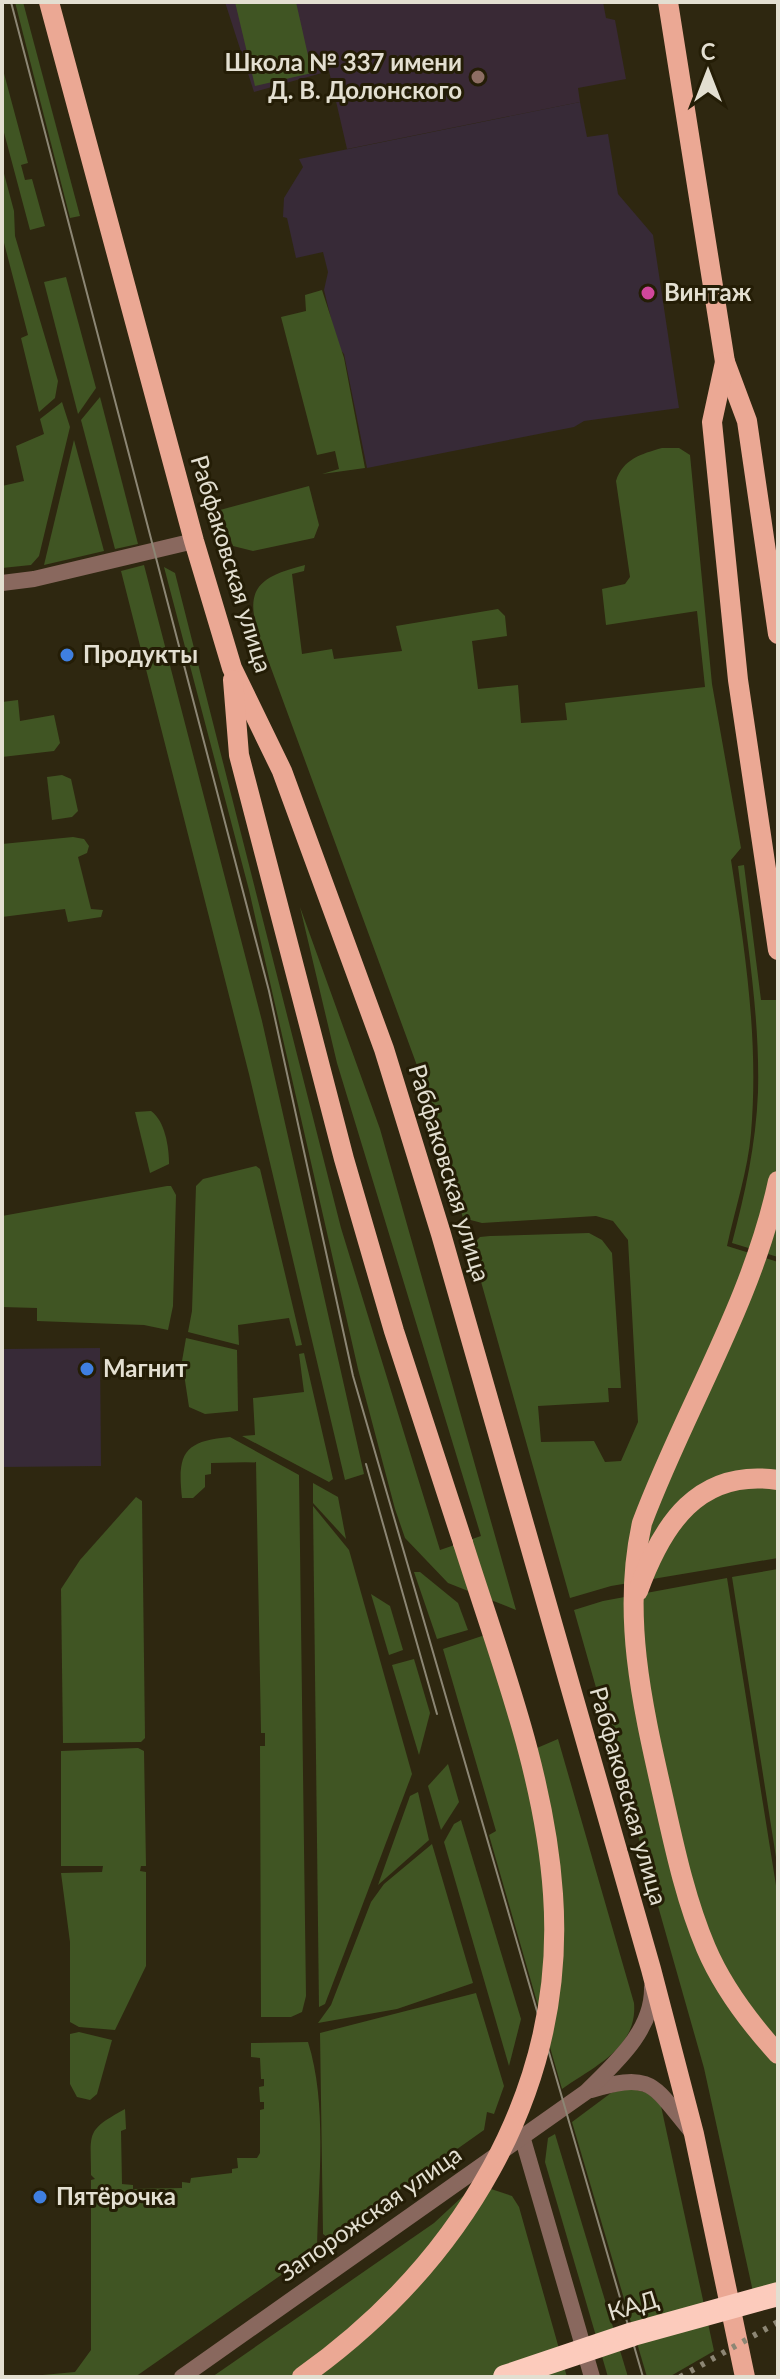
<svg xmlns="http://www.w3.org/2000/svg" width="780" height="2379" viewBox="0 0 780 2379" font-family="Lato,sans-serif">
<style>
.commercial{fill:#372a37}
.education{fill:#392935}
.green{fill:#405523}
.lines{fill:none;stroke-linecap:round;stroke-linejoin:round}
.minor{stroke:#89685e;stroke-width:16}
.tertiary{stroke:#89685e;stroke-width:16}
.primary{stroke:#eba894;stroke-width:20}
.tram{stroke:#8c8674;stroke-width:2}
.rail{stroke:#8c8674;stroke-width:6;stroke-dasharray:4 8;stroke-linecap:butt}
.primary-bridge{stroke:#eba894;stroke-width:20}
.motorway-bridge{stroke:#fccbbc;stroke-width:24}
.education-dot{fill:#8d6e63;stroke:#241d06;stroke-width:3}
.hotel-dot{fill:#d1479c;stroke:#241d06;stroke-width:3}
.shop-dot{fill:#3f7fe0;stroke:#241d06;stroke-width:3}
.labels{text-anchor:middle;stroke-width:6;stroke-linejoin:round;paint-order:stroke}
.poi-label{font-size:24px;font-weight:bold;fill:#e3dfd1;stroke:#241d06;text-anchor:start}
.street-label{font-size:24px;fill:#e3dfd1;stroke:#241d06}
</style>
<rect width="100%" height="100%" fill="#2e2710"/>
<g class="commercial">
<polygon points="580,102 587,137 608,134 618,194 653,235 679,408 584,421 574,427 367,468 344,354 338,347 324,290 328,272 323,252 296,258 287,218 283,217 284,198 303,167 299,159"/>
<polygon points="100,1348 101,1466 2,1467 2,1349"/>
</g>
<polygon class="education" points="225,2 603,2 606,18 615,20 626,79 578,88 580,102 347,149 329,71 254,92"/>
<g class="green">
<polygon points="15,2 23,2 80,216 70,218"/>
<polygon points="235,2 296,2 312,73 255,86"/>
<polygon points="2,66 28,163 21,165 25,180 32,179 45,226 30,230 2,125"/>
<polygon points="2,166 14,211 15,236 58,381 55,398 39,412 21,338 28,335 2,235"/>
<polygon points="66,277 96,388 78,414 44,282"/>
<polygon points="322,290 344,358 365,468 322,474 339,469 335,451 317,455 281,317 306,311 305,295"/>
<polygon points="100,397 138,544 115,549 81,420"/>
<polygon points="62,402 70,427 39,556 31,565 2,568 2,486 24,481 16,446 44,434 40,419"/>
<polygon points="74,440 104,551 44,565"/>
<path d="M662,448H679L690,455L712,684L741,848L731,860C745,951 759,1040 751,1133C748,1170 735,1209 727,1246L778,1262V1558L611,1586L570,1598L471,1246L480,1237L490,1236L589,1233L602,1240L612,1253L621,1388H608L609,1402L538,1406L541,1442L594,1441L605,1462L621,1461L638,1422L628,1240L613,1221L596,1216L482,1223L463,1218L419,1071L260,638C243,589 258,577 305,565L304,571L292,574L302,654L332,649L334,659L402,651L396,626L498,609L505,616L507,636L472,641L478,689L518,685L521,723L567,720L565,703L705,687L697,611L606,625L602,589L625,584L630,577L616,481C623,459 641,454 662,448Z"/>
<polygon points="309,486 319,525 314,538 253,551 233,546 220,510"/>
<polygon points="144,565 262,1021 364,1474 345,1480 249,1074 121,571"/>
<polygon points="164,567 175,573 341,1228 440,1550 481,1536 337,1063 300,907 380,1129 516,1610 448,1583 405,1538 395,1509 358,1369 249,890"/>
<polygon points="18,700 20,721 54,715 60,743 54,751 2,757 2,702"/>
<polygon points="62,775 71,779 78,811 72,817 52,820 47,777"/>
<polygon points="73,837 84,839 89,846 87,853 78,857 91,909 103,910 101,917 68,922 65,909 2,917 2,844"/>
<path d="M744,865L761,1000H778V1257L732,1243C745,1194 756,1144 758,1092C760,1017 747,941 738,866Z"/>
<path d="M151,1111C165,1121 169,1147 169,1164L150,1173L135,1112Z"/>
<polygon points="256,1166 260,1169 302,1345 296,1346 289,1318 238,1325 239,1345 188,1332 192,1311 196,1186 203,1179"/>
<polygon points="167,1186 171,1186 176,1195 173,1306 168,1330 144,1325 37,1321 37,1308 2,1307 2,1216"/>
<polygon points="186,1338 237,1350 238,1411 205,1414 189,1407 182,1361"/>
<polygon points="304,1353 333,1479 329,1482 242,1436 255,1435 253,1398 304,1392 299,1354"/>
<path d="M230,1437L299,1475L306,1996L302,2012L291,2017H261L260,1746H265V1733H261L256,1462L211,1463V1474L205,1475V1487L193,1498H182C177,1453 184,1441 230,1437Z"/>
<polygon points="313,1483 338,1497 346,1539 313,1503"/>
<polygon points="136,1497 142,1501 145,1738 141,1742 63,1743 61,1589 80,1560"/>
<polygon points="313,1506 349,1550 412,1774 325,2004 319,2007"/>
<polygon points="778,1569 778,1870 732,1577"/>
<polygon points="414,1572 420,1572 458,1603 468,1630 437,1639"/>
<polygon points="727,1578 778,1898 778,2302 757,2310 704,2068 574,1610 603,1601"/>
<polygon points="371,1594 390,1606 403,1650 389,1655"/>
<path d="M497,1631L537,1748L558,1739L634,2003C638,2048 593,2067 562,2089L489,1835L496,1831L443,1649Z"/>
<polygon points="414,1659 430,1713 419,1755 392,1665"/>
<polygon points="138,1748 144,1751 146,1866 141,1866 140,1871 146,1872 146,1966 115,2030 79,2027 70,2022 70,1942 61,1873 102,1872 103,1866 61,1866 61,1751"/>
<polygon points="448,1764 459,1802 441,1830 428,1786"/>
<polygon points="418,1792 429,1840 378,1885 410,1796"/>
<polygon points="461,1820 521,2019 509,2066 444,1842 454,1824"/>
<polygon points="432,1844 473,1983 397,2009 318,2023 331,2005 371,1902 384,1884"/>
<polygon points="476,1993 504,2086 494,2114 487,2112 484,2130 330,2239 323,2234 320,2033"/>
<polygon points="79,2032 112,2040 97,2094 90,2100 77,2097 70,2084 70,2034"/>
<path d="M308,2042C328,2106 318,2183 317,2250L135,2377H21L75,2372L91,2350V2180L95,2179L91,2175C91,2132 85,2131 125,2109L126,2129L121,2131L122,2184L133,2185V2189L182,2188V2182L190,2183L191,2178L232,2173V2169L238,2168L237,2158H257L260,2153V2110L264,2109V2102H260L259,2087L264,2086V2079H261L260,2058L251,2057V2043Z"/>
<polygon points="629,2088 648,2093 661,2106 714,2351 669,2377 647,2377 572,2122 611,2093"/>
<polygon points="555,2134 628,2377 608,2377 545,2162 548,2138"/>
<polygon points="476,2184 512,2196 519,2207 567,2377 212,2377 434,2223"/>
</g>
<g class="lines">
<g class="minor">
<polyline points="2,583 34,579 194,541"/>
<polyline points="522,2136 592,2377"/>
</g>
<g class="tertiary">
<path d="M591,2090C654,2071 653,2086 692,2132"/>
<path d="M182,2377L586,2092C615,2063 653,2031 652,1987"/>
</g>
<g class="primary">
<polyline points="49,2 194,541 232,668 282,771 384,1049 441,1234 651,1969 694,2134 745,2377"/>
<polyline points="668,2 725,362 747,421 778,634"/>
<polyline points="725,362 712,422 738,680 778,950"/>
<polyline points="233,680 239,755 344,1159 394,1331 463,1543"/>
<path d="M778,1181C752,1303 685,1408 642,1523C621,1617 643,1708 664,1801C675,1850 686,1901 706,1948C723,1988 749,2022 778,2054"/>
<path d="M638,1591C662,1525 698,1468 778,1480"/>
</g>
<g class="tram">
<polyline points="11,2 269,991 353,1376 643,2377"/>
<polyline points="366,1464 437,1714"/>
</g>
<polyline class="rail" points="680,2377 778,2322"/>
<path class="primary-bridge" d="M302,2377C459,2265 567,2093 553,1894C545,1774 499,1657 463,1543"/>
<polyline class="motorway-bridge" points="505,2377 633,2334 778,2294"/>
</g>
<circle class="education-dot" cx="478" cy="77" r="8"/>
<circle class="hotel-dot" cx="648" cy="293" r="8"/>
<g class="shop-dot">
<circle cx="67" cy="655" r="8"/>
<circle cx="87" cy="1369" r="8"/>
<circle cx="40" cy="2197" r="8"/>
</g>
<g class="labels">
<g class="poi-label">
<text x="462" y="71" text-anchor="end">Школа № 337 имени<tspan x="462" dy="28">Д. В. Долонского</tspan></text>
<text x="664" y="301">Винтаж</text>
<text x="83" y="663">Продукты</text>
<text x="103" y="1377">Магнит</text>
<text x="56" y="2205">Пятёрочка</text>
</g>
<g class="street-label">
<text transform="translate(231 564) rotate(73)" y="8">Рабфаковская улица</text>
<text transform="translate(449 1173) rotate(73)" y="8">Рабфаковская улица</text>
<text transform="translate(628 1796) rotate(74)" y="8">Рабфаковская улица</text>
<text transform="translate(370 2214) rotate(-35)" y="8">Запорожская улица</text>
<text transform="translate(633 2306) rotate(-17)" y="8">КАД</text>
</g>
</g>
<rect width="780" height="2379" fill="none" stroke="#e3dfd1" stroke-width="8"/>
<g transform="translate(708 72)" stroke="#241d06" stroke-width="6" paint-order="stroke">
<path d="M0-6L14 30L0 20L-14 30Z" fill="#e3dfd1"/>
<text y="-12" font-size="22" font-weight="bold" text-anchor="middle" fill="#e3dfd1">С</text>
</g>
</svg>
